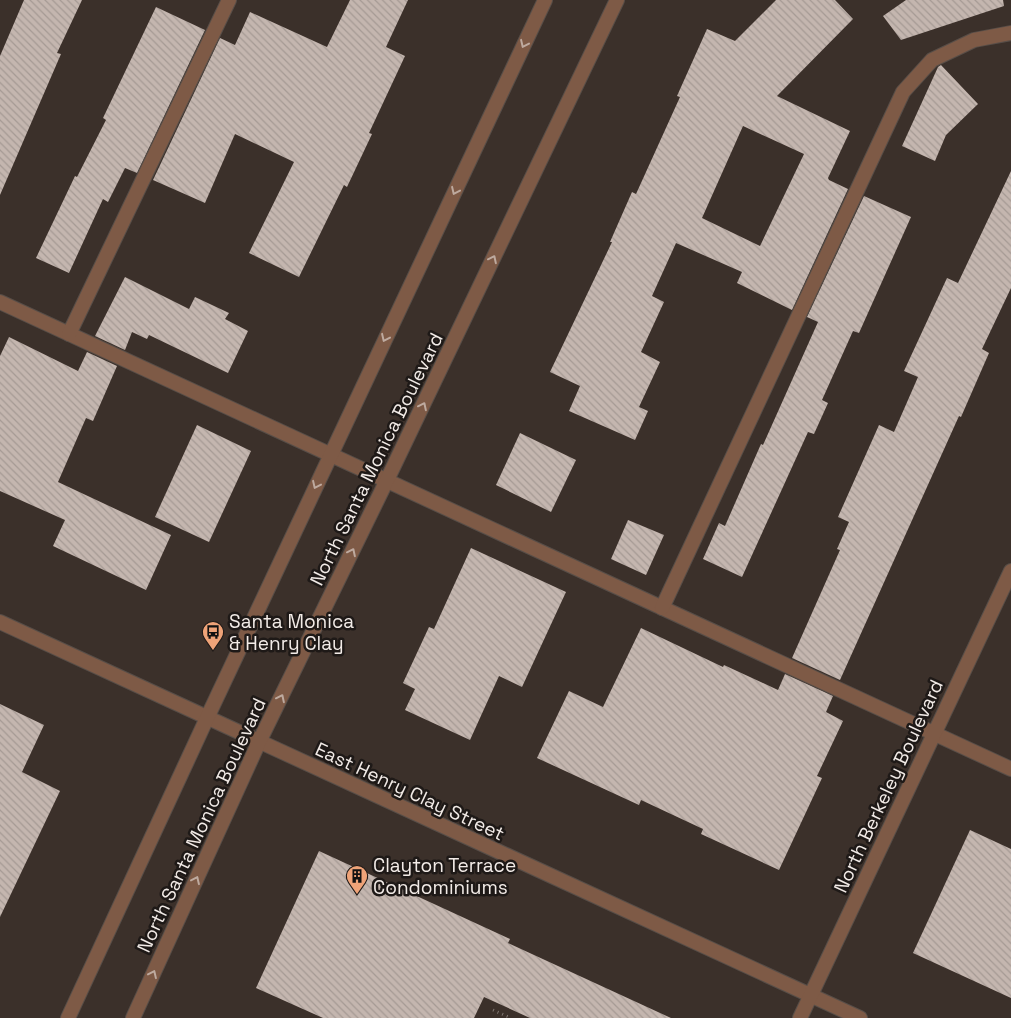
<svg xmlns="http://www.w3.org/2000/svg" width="1011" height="1018" viewBox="0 0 1011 1018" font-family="'Space Grotesk',sans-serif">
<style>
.building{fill:url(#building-back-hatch);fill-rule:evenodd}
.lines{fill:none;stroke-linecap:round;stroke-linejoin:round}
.service-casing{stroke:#584e48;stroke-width:16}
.minor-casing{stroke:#584e48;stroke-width:16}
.tertiary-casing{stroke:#584e48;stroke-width:16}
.path{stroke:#837a75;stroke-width:3;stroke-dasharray:1 4;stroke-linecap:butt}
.service{stroke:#7e5a46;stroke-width:14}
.minor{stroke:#7e5a46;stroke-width:14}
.tertiary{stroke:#7e5a46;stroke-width:14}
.oneway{stroke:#beaa9f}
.labels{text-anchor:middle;stroke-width:5;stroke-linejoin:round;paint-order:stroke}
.street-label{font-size:19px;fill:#f2ebe7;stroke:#1e1917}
.poi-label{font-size:19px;fill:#f2ebe7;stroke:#1e1917;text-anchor:start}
</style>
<defs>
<pattern id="building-back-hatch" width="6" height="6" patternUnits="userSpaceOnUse" patternTransform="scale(1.25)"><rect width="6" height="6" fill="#c4b6af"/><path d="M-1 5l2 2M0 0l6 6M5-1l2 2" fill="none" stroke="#a59a94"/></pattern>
</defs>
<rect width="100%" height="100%" fill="#3b302a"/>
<g class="building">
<polygon points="24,0 82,0 57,53 61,54 0,195 0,56"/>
<polygon points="350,0 408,0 386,47 405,56 369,133 372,134 347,187 344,185 299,277 249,253 294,162 235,134 205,203 153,180 220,38 235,45 250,12 327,47"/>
<path d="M776,0H835L853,19L777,96L850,131L828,178L829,180L848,189L792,310L737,283L742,272L676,243L652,296L664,302L641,352L660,362L639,407L648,411L635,440L569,411L580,386L550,372L612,242H610L632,192L636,194L680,97L677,96L707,29L735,41ZM743,126L804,154L760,246L702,218Z"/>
<polygon points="906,0 1003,0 1004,6 901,40 883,16"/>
<polygon points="156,7 205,30 137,173 125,168 108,202 103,199 69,273 36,258 75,176 77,177 106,120 103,118"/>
<polygon points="941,65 978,104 946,135 935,161 902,146 938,67"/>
<polygon points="1011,171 1011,288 982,349 989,353 961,417 959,416 840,680 792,658 840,550 837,549 849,522 838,517 879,425 894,432 918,377 904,371 947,278 958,283"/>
<polygon points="864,196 911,217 859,333 853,331 822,400 828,403 814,434 808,432 742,577 703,559 719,523 725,526 761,444 763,445 818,322 807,317"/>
<polygon points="125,277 189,309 195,297 229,313 225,319 248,331 228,373 149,335 147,339 132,332 125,350 95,336"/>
<polygon points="9,337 78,371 87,352 117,366 93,421 86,418 58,482 171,535 146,590 53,546 65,520 0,491 0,356"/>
<polygon points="197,425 251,451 209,542 155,517"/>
<polygon points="520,433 576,460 551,512 496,485"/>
<polygon points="628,520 664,535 646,575 611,559"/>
<polygon points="471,548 566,592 522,687 499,676 470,740 405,710 415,689 403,683 429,627 434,629"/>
<polygon points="641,628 723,667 724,665 778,690 785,674 833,696 826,712 843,721 817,776 822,778 779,870 701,834 703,829 641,800 639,805 537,758 569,691 603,707"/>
<polygon points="0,704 44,725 22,772 60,791 0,917"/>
<polygon points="970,830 1011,849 1011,998 913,953"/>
<polygon points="319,851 510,939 508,943 671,1018 530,1018 484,997 474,1018 323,1018 256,988"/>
</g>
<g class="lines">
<g class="service-casing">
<g id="service">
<polyline points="0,302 1011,769"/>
<polyline points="69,334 229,0"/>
<polyline points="662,608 903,92 932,60 974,40 1011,33"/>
</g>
</g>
<g class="minor-casing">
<g id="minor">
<polyline points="0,622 860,1018"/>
<polyline points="800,1018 1011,571"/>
</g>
</g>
<g class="tertiary-casing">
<g id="tertiary">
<polyline points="68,1018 207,718 545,0"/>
<polyline points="133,1018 259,742 387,480 617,0"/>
</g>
</g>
<polyline class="path" points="493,1010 511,1018"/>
<use href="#service" class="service"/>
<use href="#minor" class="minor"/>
<use href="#tertiary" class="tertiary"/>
</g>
<defs><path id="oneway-chevron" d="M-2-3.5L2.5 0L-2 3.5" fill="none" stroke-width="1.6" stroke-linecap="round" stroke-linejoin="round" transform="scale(1.25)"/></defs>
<g class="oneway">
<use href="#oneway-chevron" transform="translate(524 44) rotate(115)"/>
<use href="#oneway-chevron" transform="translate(455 191) rotate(115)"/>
<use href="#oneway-chevron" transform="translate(493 259) rotate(-64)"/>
<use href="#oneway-chevron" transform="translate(385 338) rotate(115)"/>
<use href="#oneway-chevron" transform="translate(423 406) rotate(-64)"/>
<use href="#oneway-chevron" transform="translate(316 485) rotate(115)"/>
<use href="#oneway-chevron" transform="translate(352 552) rotate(-64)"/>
<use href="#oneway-chevron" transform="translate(281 698) rotate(-64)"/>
<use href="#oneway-chevron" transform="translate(196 880) rotate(-65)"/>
<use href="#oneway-chevron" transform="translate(153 974) rotate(-65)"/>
</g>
<defs>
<g id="bus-pin" transform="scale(1.125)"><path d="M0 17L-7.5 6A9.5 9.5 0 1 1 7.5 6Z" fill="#efa378" stroke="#1e1917"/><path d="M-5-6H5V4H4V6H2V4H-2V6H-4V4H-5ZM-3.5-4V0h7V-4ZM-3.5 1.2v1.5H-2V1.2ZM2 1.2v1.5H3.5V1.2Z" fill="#111"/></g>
<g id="building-pin" transform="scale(1.125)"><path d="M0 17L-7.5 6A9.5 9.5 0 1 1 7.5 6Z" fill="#efa378" stroke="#1e1917"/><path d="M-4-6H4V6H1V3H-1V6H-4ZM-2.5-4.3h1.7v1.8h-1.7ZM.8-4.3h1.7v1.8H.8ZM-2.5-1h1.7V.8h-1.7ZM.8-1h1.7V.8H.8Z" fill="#111"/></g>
</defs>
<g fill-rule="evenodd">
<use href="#bus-pin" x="213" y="632"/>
<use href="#building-pin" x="357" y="876"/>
</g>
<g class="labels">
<g class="street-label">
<text transform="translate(376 459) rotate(-64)" y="7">North Santa Monica Boulevard</text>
<text transform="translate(888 786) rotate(-65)" y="7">North Berkeley Boulevard</text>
<text transform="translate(410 791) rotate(25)" y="7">East Henry Clay Street</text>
<text transform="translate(201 825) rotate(-65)" y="7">North Santa Monica Boulevard</text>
</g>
<g class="poi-label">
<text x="229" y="628">Santa Monica<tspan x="229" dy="22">&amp; Henry Clay</tspan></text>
<text x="373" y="872">Clayton Terrace<tspan x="373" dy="22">Condominiums</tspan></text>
</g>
</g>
</svg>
